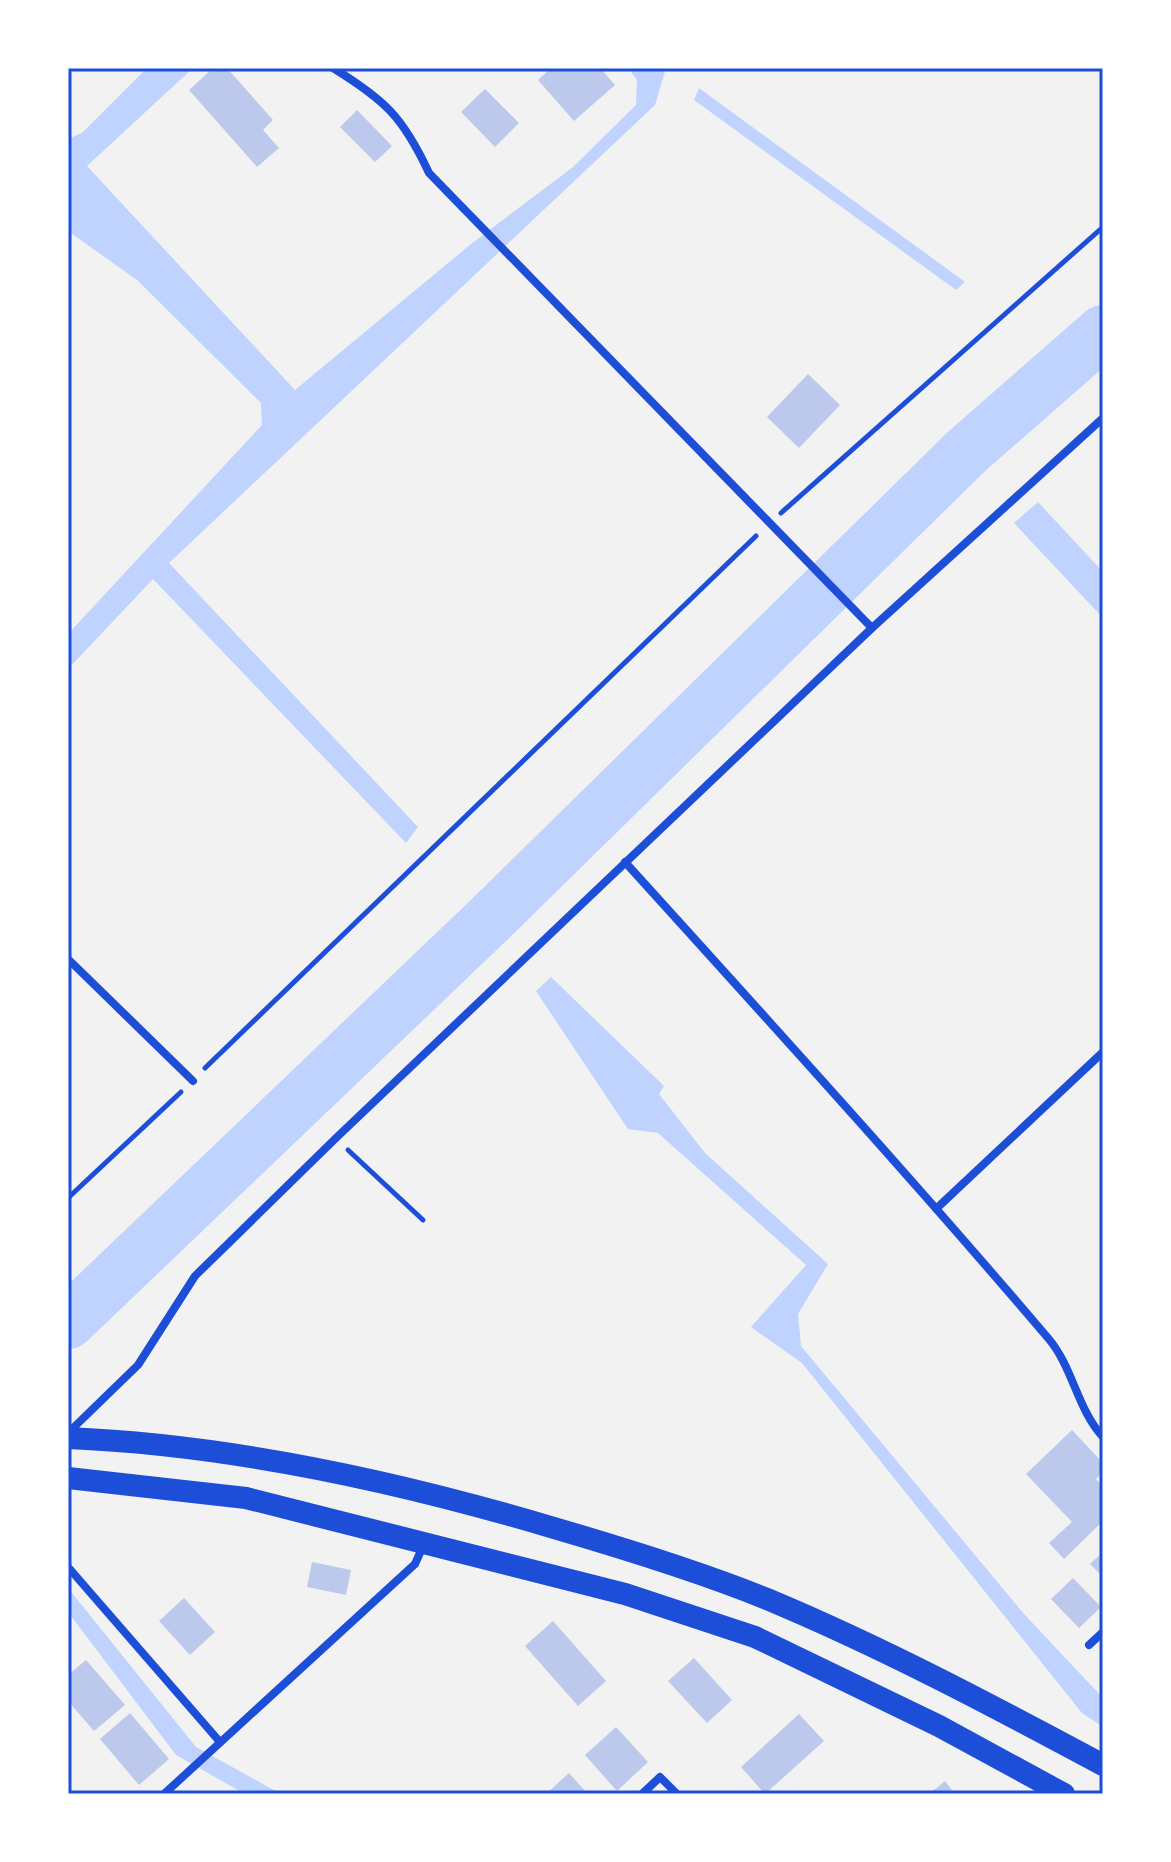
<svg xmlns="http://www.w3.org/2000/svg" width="1171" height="1862" viewBox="0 0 1171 1862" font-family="'Exo 2',sans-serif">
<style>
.water{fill:#bfd3fe}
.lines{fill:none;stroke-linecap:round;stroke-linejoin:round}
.river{stroke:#bfd3fe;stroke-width:54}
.building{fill:#bdc9ec}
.path{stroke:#1d4ed8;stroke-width:5}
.minor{stroke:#1d4ed8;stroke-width:8}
.trunk{stroke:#1d4ed8;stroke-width:22}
.neatline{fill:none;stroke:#1d4ed8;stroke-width:3}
</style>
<rect width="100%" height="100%" fill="#f2f2f2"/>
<g class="water">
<polygon points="147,68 193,68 87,166 295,390 471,244 573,167 636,105 637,80 628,68 666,68 655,105 169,563 418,827 406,843 153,579 68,669 68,634 262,425 261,403 137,280 68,231 68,139 82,133"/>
<polygon points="699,88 965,282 956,290 694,100"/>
<polygon points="1038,502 1103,572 1103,618 1014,523"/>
<polygon points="551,977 664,1086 659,1094 705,1153 828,1264 798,1314 801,1346 1024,1614 1103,1698 1103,1727 1082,1713 802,1363 751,1327 806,1265 658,1133 628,1129 536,991"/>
<polygon points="68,1588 196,1747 281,1794 245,1794 176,1755 68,1612"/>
</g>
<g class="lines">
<polyline class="river" points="68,1322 490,919 967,451 1103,332"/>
</g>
<g class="building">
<polygon points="213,68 227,68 273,120 263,130 279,148 257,167 189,90"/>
<polygon points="551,68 600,68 615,85 574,121 538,80"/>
<polygon points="485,89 519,123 495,147 461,112"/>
<polygon points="357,110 392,146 375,162 340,127"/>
<polygon points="808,374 840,405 799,448 767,417"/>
<polygon points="1072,1430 1103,1463 1103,1472 1096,1479 1103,1487 1103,1521 1064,1559 1049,1543 1072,1522 1026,1474"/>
<polygon points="1103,1552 1103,1577 1090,1564"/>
<polygon points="312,1562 351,1570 346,1595 307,1587"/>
<polygon points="1073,1578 1101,1607 1079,1628 1051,1599"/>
<polygon points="184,1598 215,1632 190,1655 159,1621"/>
<polygon points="553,1621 606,1681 578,1706 525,1646"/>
<polygon points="694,1658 732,1700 707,1723 668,1681"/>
<polygon points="86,1660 125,1705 94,1731 68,1701 68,1675"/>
<polygon points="130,1713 169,1759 139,1785 100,1739"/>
<polygon points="799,1714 824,1741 765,1794 741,1767"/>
<polygon points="616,1727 648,1762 617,1791 585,1755"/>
<polygon points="569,1773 588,1794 546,1794"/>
<polygon points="945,1781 955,1794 929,1794"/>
</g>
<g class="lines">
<g class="path">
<polyline points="781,513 1103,227"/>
<polyline points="205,1068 756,536"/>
<polyline points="348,1150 423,1220"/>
<polyline points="68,1198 181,1092"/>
</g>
<g class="minor">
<path d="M333,68C385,100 403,117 429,173L872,628"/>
<path d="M625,862C767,1019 910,1176 1048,1338C1073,1367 1077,1409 1103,1437"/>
<polyline points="68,959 193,1081"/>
<polyline points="937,1208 1103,1052"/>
<polyline points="68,1433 138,1365 195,1276 336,1138 872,628 1103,418"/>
<polyline points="68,1567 220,1742"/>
<polyline points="1089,1645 1103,1632"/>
<polyline points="164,1794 415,1564 424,1544"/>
<polyline points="642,1794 660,1777 677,1794"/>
</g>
<g class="trunk">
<path d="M68,1438C233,1445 397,1481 554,1528C626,1549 698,1571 767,1599C882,1647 993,1706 1103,1765"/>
<polyline points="68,1478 246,1498 625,1594 755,1637 939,1726 1064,1794"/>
</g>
</g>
<rect width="1171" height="1862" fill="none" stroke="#ffffff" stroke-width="140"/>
<rect x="70" y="70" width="1031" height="1722" class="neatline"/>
</svg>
